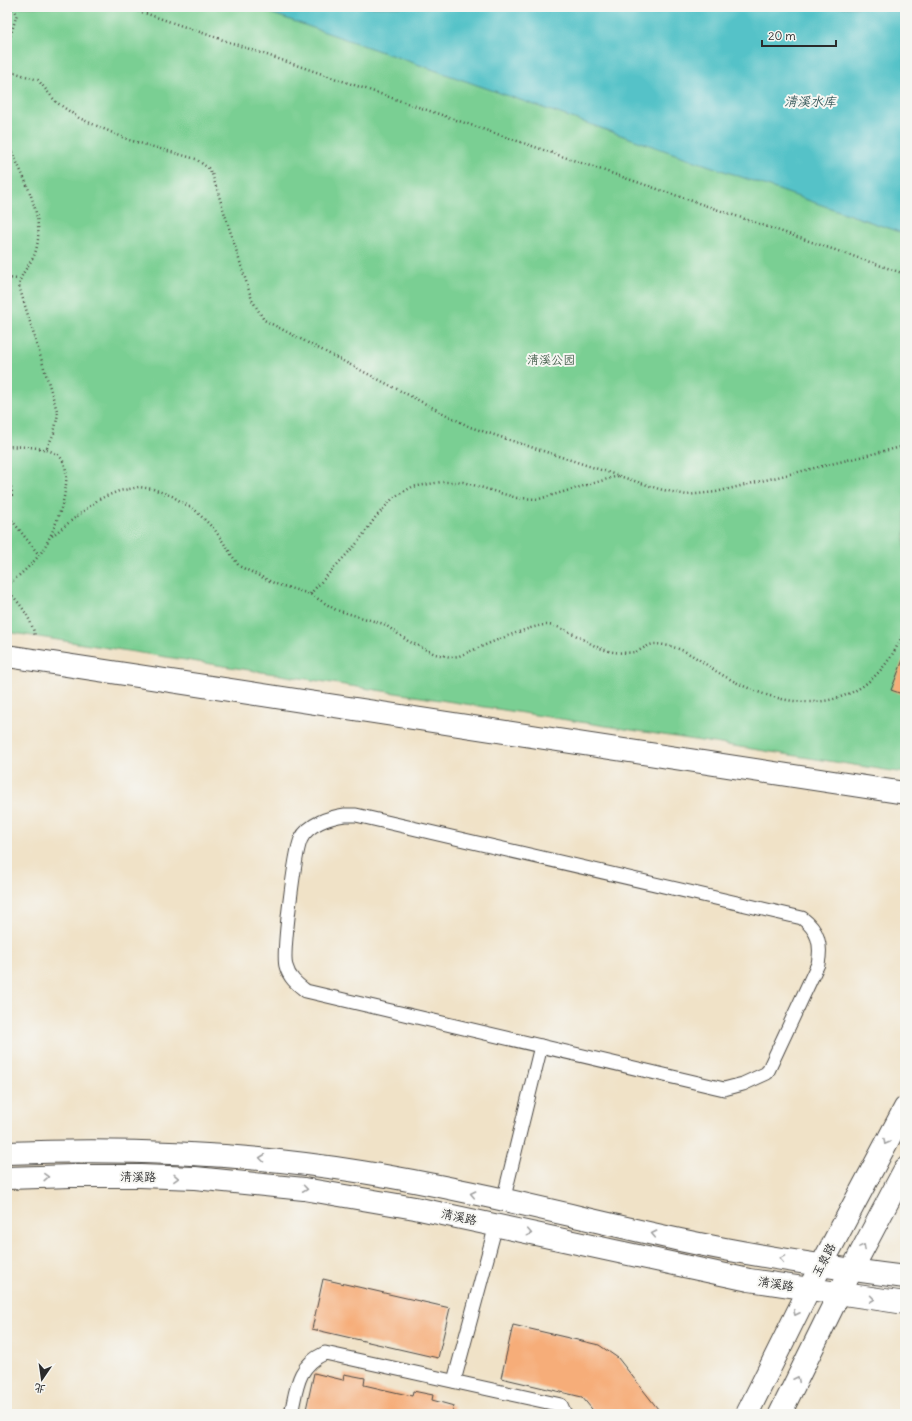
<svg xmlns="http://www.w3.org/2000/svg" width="912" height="1421" viewBox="0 0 912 1421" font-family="Delius,'LXGW WenKai TC',sans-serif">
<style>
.green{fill:#7acf93;stroke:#527d5f}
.water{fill:#54c2c8;stroke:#40767a}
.building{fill:#f6ad79}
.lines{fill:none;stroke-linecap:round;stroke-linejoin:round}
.lane-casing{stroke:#494642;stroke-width:15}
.street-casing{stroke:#494642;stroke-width:24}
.secondary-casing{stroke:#494642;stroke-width:24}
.path{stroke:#494642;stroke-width:2.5;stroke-dasharray:1 3;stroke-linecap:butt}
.lane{stroke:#fff;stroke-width:13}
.street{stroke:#fff;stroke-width:22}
.secondary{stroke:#fff;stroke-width:22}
.oneway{stroke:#a0a0a0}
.labels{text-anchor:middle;stroke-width:4;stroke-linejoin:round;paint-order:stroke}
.park-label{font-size:12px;fill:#435c4a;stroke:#f6f6f2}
.street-label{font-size:12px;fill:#2b2b2b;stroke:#f6f6f2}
.water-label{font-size:13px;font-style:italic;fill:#37585a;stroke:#f6f6f2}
</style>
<rect width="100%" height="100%" fill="#f6f6f2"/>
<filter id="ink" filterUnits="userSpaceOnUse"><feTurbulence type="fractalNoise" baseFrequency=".025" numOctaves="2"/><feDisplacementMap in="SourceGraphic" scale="8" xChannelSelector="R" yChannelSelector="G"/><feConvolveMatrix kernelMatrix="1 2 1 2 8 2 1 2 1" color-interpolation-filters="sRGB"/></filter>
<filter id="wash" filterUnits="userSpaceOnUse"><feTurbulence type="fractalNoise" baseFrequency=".012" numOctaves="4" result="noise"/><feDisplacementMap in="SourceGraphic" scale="16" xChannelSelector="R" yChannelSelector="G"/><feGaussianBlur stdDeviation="0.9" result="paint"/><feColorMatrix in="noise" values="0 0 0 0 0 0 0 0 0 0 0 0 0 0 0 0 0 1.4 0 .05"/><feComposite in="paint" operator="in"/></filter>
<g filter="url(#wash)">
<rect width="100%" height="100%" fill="#f0e2c7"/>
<polygon class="green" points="7,7 905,7 905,773 7,632"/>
<polygon class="water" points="253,7 905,7 905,234"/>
<g id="blocks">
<g class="building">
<polygon points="905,655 905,695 891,690"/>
<polygon points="323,1279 450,1308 438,1358 312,1329"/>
<polygon points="513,1325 599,1345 618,1358 658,1409 651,1414 596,1414 582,1397 501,1378"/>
<polygon points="314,1373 343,1380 344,1374 365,1378 364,1385 412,1396 413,1391 433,1395 432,1400 454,1406 452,1414 305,1414"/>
<polygon points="501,1411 512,1413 512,1414 501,1414"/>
</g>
</g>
</g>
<g filter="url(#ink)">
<use href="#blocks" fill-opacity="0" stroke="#494642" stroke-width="1"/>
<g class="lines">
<g class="lane-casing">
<g id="lane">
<path d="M345,815H356L802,918C818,930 822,944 818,964L767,1073L743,1084L724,1089L306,991C297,984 289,978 286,966C282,954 295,851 301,839C308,824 330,817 345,815Z"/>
<polyline points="503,1201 541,1046"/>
<polyline points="454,1381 496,1225"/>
<path d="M291,1414C297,1387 297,1366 325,1353L561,1405L565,1414"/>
</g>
</g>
<g class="street-casing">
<polyline id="street" points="7,656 905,793"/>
</g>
<g class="secondary-casing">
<g id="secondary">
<path d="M7,1153C126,1148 244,1153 362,1172C469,1189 574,1217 680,1240C754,1256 829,1267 905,1277"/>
<polyline points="7,1178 72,1176 140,1176 195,1178 304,1189 415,1208 749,1280 905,1303"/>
<polyline points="747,1414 812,1283 905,1108"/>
<polyline points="780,1414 838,1296 905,1169"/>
</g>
</g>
<g class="path">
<polyline points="127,7 905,274"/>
<polyline points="7,47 17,14 12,7"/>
<polyline points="7,70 38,80 56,102 79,118 129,140 196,159 208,168 212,174 252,300 264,320 470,427 659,489 687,495 716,492 905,446"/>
<path d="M7,141C21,173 46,215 36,250C33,263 20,272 19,286L58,414L54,433L46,450"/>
<polyline points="7,278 19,279"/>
<path d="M7,446C22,447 45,446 58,455C80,472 53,537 40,554C31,566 18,576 7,586"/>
<polyline points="904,446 905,452"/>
<path d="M7,480C14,488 13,499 7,507"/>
<polyline points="7,514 39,555"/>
<path d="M52,536L99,499L119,491L139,487L153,489L172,496L196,511L215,530L239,566L276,584L310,594L336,610L384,624L408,641L435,654L451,657L459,656C476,649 532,624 547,625C572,627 590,649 614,652C620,653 629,653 635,652C642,650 648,644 655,644C661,644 670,646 676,648C695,654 710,669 728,678C800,718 872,712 905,629"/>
<path d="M7,590C20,603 31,618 35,636"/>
<polyline points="310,594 358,542 375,518 394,497 412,487 441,482 463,482 517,498 539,499 618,476"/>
</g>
<use href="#lane" class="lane"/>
<use href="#street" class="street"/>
<use href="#secondary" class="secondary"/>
</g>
<defs><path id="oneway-chevron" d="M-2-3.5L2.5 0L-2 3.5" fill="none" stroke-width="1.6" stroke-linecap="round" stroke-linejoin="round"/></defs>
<g class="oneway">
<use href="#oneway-chevron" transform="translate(886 1142) rotate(119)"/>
<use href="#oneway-chevron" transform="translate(262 1158) rotate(-173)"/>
<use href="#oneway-chevron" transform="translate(46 1177) rotate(-2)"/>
<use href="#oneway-chevron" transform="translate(176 1178) rotate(2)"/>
<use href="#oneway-chevron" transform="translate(305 1189) rotate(8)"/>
<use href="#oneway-chevron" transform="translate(473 1194) rotate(-168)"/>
<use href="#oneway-chevron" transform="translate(529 1233) rotate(12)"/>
<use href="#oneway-chevron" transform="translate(654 1234) rotate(-168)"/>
<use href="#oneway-chevron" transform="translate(863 1247) rotate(-62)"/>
<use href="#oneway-chevron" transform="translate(782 1259) rotate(-170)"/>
<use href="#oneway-chevron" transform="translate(872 1299) rotate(8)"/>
<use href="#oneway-chevron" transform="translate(796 1313) rotate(116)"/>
<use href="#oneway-chevron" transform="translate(797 1379) rotate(-64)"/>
</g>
</g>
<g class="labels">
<g class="park-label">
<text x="551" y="364">清溪公园</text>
</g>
<g class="street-label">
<text transform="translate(138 1177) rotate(1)" y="4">清溪路</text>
<text transform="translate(459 1217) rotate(12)" y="4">清溪路</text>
<text transform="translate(824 1260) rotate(-62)" y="4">玉泉路</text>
<text transform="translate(776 1284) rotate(9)" y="4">清溪路</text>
</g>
<g class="water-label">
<text x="810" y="106">清溪水库</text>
</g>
</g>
<rect width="912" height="1421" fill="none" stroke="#f6f6f2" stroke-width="24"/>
<g transform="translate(42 1379) rotate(193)" stroke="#f6f6f2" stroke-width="3" paint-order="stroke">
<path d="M0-3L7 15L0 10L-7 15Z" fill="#2b2b2b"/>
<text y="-6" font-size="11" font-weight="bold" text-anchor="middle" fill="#2b2b2b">北</text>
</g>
<path d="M762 40v6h74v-6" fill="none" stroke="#2b2b2b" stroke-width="2"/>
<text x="768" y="40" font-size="12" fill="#2b2b2b" stroke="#f6f6f2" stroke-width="3" paint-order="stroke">20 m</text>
</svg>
